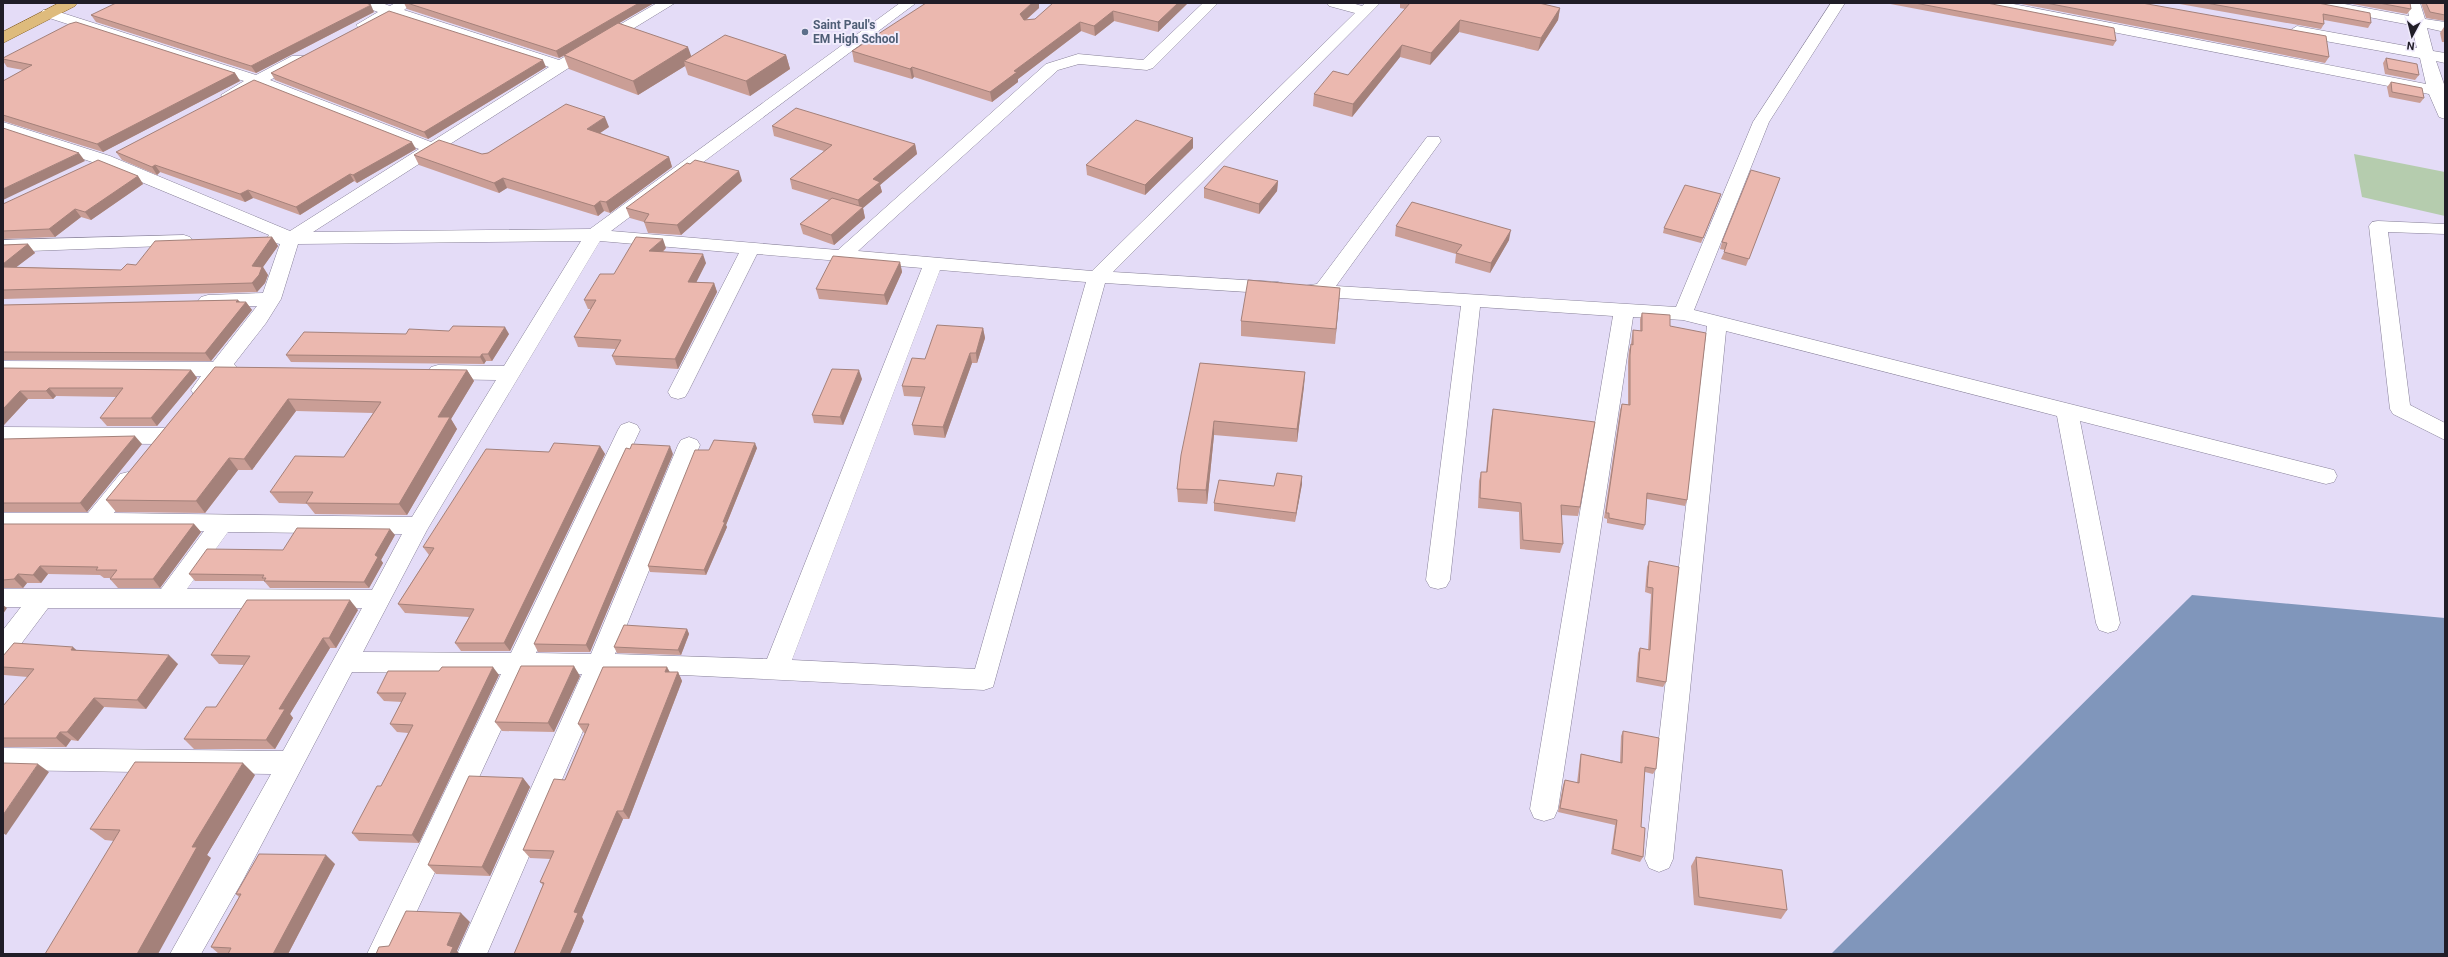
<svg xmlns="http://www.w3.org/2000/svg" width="2448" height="957" viewBox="0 0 2448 957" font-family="Roboto,sans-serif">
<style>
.green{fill:#b5ccae}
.water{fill:#8096bb}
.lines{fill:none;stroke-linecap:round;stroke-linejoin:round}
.street-casing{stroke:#878098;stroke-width:1}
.primary-casing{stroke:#8d6625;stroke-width:1}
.street{fill:#fff;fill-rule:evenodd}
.primary{fill:#debb7c;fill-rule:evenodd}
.wall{fill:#ca9e96}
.shaded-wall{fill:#a4817a}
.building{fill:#ebb8af;stroke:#a4817a}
.service-dot{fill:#5c6f8a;stroke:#f0ebfc;stroke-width:1.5}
.labels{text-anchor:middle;stroke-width:4;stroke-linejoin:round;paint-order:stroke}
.far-service-label{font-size:12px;font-weight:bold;fill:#4e5e75;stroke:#f0ebfc;text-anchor:start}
</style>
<rect width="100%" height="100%" fill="#e4dcf7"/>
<polygon class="green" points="2354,154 2445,172 2445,216 2362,197"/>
<polygon class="water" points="2192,595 2445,618 2445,954 1831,954"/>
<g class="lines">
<g class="street-casing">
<g id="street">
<path d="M360,3H382L390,6L395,3H413L404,10L559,60L657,3H675L567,69L313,232L590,229L900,3H916L611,231L838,250L1046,64L1078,54L1143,60L1203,3H1218L1153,68L1147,70L1079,64L1058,70L858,251L1092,271L1355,13L1329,6L1327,3H1352L1362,6L1365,3H1380L1113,272L1278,282L1285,284L1288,288L1285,292L1278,294L1105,283L993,687L984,690L683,675H607L487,954H457L582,674H527L397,954H367L501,674L352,672L243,880L201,954H170L271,774L3,770V748L283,751L362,608H48L12,656L3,659V630L21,607H3V589H161L204,531H3V513H88L120,474L128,472L136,474L139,480L114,513L412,517L496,380L438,379L431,377L428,372L431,367L438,365L504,366L581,241L298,244L281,299L266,323L234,364L238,369L235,374L224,376C215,387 209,399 194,395L191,390L201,376L3,375V361L213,362L257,306L208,307L201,305L198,301L201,297L208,295L263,293L280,244L270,242L267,238L269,235L98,164L3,132V122L110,156L290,231L419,149L258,86L235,98H223L221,95L244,81L43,16L41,13L43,10H53L256,75L292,56H304L306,59L304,62L270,80L431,142L549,67L392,16L369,28H359L356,25L378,12L362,6ZM600,241L739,253L668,392L671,397L678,399L685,397L688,392L757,254L922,268L767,659L615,654L700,445L697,440L689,437L681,440L678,445L591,654L536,653L640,430L637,425L629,422L621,425L618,430L511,653L363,652L427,530ZM940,270L1086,282L975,669L792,660ZM228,532L402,534L372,590L187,589Z"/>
<polygon points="1831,3 1845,3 1769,122 1694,310 2334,470 2337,476 2334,482 2326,484 2080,421 2120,623 2117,630 2108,633 2099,630 2096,623 2057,416 1726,331 1673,859 1669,868 1659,872 1649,868 1645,859 1707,326 1683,320 1633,317 1558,809 1554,818 1544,821 1534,818 1530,809 1613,316 1480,307 1450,580 1446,587 1438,589 1430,587 1426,580 1461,306 1310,296 1303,294 1300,290 1303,286 1317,284 1427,137 1439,137 1441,141 1336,286 1676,307 1753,122"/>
<polygon points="1978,3 2008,3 2426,84 2420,58 2297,36 2289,31 2297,26 2417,48 2411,25 2315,7 2308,3 2339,3 2409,16 2406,3 2420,3 2425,19 2445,22 2445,32 2427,28 2433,51 2445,53 2445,63 2436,61 2445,87 2445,119 2439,117 2429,94 1985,7"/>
<polygon points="2378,221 2445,224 2445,234 2388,232 2410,405 2445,423 2445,440 2393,414 2390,409 2369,226 2372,222"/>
<polygon points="184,235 190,237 193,241 190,245 3,252 3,240"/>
<polygon points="3,427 164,428 172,431 175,436 172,441 164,444 3,443"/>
</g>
</g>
<g class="primary-casing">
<polygon id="primary" points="59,3 77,3 75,6 3,43 3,32"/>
</g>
<use href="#street" class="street"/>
<use href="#primary" class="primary"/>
</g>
<g class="wall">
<polygon points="404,3 654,3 619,23 691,56 786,55 790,69 750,96 688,75 685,66 638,95 569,69 564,56 559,58 407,9"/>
<polygon points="1064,3 1188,3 1158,32 1114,21 1095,36 1081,31 1018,79 1018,82 992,102 914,77 912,79 854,62 852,51 1039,8 1026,20 1035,19"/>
<polygon points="1400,3 1539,3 1560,8 1558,20 1538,51 1459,32 1430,65 1400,57 1352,117 1313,106 1314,94 1348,75 1405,9 1400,8"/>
<polygon points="1885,3 1987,3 2116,41 2113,46"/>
<polygon points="2016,3 2142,3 2329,57 2325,63"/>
<polygon points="2174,3 2318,3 2371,23 2368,28 2324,20 2324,24 2321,29"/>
<polygon points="2347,3 2410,3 2411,9 2407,14"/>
<polygon points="2421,3 2445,3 2445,21 2426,18"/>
<polygon points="374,12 256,73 96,22 91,15"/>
<polygon points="2444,27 2445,27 2445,42 2442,42 2440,33"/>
<polygon points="3,58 235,73 240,81 103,152 3,121 3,81 23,70 7,67 3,61"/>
<polygon points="2386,58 2419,75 2415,80 2385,74 2383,63"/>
<polygon points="546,67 428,139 275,80 271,73"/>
<polygon points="2391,82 2424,98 2420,103 2389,97 2387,87"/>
<polygon points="772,126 915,144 917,154 880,185 882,192 863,208 865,218 834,245 803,234 800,224 829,200 792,189 790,179 824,151 774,136"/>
<polygon points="609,127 600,133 669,157 672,167 610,213 604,211 598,216 507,188 499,193 419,165 414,155 482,154"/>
<polygon points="1193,148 1145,195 1087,175 1086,165"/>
<polygon points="416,149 357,183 354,181 300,215 253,198 245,202 160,172 157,175 122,160 116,152"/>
<polygon points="138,176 143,184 91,220 81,217 55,237 3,239 3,204"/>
<polygon points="1780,178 1746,266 1721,259 1725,250 1720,249 1722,242"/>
<polygon points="742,181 681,235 648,233 644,222 630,218 626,208"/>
<polygon points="1278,181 1277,191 1259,214 1204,198 1204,188"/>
<polygon points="1721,194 1701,243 1663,233 1664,228"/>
<polygon points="1396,226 1509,240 1490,273 1455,263 1456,254 1395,236"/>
<polygon points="272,237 278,246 263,267 268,275 265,283 257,292 3,299 3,245 28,244 35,253 16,267 121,270 136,265"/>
<polygon points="666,248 663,252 706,263 696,282 714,283 717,292 678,369 616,365 612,356 616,349 578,347 574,337 591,309 588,309 584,300 614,274"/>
<polygon points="900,262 902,272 887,305 819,299 816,289"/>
<polygon points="1340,288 1335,344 1241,336 1241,321"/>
<polygon points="238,300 240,302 246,302 252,310 211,361 3,360 3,305"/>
<polygon points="1642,313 1670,326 1687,500 1685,506 1647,499 1645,525 1643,530 1607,523 1607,519 1604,518 1620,410 1622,404 1628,405 1628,361 1629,350 1631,344 1632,336 1633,330 1640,331 1640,319"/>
<polygon points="983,328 985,338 977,363 972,363 945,438 914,435 912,425 921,397 904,396 902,386 925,359"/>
<polygon points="406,334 509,334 492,361 486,361 484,364 291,362 286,355"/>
<polygon points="1200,363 1305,372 1304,386 1297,442 1214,435 1207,504 1178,502 1177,489"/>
<polygon points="215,367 467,370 474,381 451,419 457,429 407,515 315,514 307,504 279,503 270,492 344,457 373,413 296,411 252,470 238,470 205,513 116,512 106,500"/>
<polygon points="3,368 191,370 197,378 157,426 107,426 100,418 117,397 56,396 53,399 28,399 3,426"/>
<polygon points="862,379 843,425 814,423 812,415"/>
<polygon points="1493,409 1580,507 1578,516 1561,515 1563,544 1560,553 1520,549 1519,512 1478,508 1479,481 1481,472 1486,472 1491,419"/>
<polygon points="3,439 142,444 87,512 3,512"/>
<polygon points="600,446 605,454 510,651 461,651 455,643 469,617 405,613 398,604 429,555 423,547 549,452"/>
<polygon points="757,448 726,525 727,527 706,575 650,572 648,566 709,450"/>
<polygon points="673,454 590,652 538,652 534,644"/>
<polygon points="1302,484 1295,522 1214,511 1214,503 1274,486"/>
<polygon points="3,524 194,524 201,532 160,588 118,588 110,579 111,578 104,578 100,575 48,574 41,583 27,583 23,588 3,588"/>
<polygon points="395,535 381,560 383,563 369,588 270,588 264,581 195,581 189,574 283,550"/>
<polygon points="1649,561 1666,682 1663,687 1636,682 1638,653 1640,648 1648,650 1651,594 1645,592 1647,567"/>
<polygon points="358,610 336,648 330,648 290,714 293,718 275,749 194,749 184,739 216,707 244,665 219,664 211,655"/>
<polygon points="687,629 689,634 681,655 617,653 614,647"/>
<polygon points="77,650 178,664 146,709 104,707 78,741 71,740 66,747 3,747 3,706 28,677 4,675 3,674 3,656"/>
<polygon points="670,672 678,672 682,681 629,819 623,819 582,917 584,921 570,954 514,954 543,885 540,882 551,859 530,858 523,850 565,780 585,733 584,733 578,724"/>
<polygon points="499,675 419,843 359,841 352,833 381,786 408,733 397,732 390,724 402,702 384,701 377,693"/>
<polygon points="580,676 554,732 502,731 495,722"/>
<polygon points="1623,731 1656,769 1653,774 1645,772 1641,827 1643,857 1640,862 1611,854 1615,825 1558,812 1563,785 1565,780 1577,783 1580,758 1581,754 1620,762 1621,736"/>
<polygon points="255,775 207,855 211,858 114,841 105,840 90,829"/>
<polygon points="523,778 530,787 490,876 436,874 428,865"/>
<polygon points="1696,857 1787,910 1781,919 1694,905 1691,866"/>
<polygon points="335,864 288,954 219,954 211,947 239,897 236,894"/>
</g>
<g class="shaded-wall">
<polygon points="639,3 654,3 559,58 556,51"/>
<polygon points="1032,3 1039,3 1039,8 1021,24 1020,14"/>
<polygon points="1178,3 1188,3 1158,32 1158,22"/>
<polygon points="371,5 374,12 256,73 251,66"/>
<polygon points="1560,8 1558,20 1538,51 1541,38"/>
<polygon points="1113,11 1114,21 1095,36 1094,26"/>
<polygon points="1460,20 1459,32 1430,65 1431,53"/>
<polygon points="1080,22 1081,31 1018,79 1018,82 992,102 990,92 1014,71"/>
<polygon points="1402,45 1400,57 1352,117 1353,104"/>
<polygon points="688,47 693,61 684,61 685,66 638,95 633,81"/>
<polygon points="786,55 790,69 750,96 746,81"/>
<polygon points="543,60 546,67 428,139 424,132"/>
<polygon points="912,67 914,77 912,79 910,69"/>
<polygon points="235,73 240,81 103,152 97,144"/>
<polygon points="605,117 609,127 591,139 587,129"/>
<polygon points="1193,138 1193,148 1145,195 1145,185"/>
<polygon points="412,142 416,149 357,183 353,175"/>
<polygon points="915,144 917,154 880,185 882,192 863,208 865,218 834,245 831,235 860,210 858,200 873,179"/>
<polygon points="79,153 85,161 3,200 3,189"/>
<polygon points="669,157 672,167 610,213 606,202"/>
<polygon points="155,165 160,172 157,175 152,167"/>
<polygon points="739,171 742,181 681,235 677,225"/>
<polygon points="350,174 354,181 300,215 296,207"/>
<polygon points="138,176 143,184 91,220 85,212"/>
<polygon points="503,178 507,188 499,193 494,183"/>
<polygon points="1278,181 1277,191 1259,214 1259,204"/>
<polygon points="248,190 253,198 245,202 240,194"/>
<polygon points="1721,194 1719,200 1701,243 1703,238"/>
<polygon points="600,201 604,211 598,216 594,206"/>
<polygon points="75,209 81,217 55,237 49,229"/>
<polygon points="1511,230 1509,240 1490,273 1491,263"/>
<polygon points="272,237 278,246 263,267 268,275 265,283 257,292 252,283 252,266"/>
<polygon points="663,239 666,248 653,260 649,251"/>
<polygon points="28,244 35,253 6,275 3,271 3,264"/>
<polygon points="703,254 706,263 692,291 688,282"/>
<polygon points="900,262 902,272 887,305 884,295"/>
<polygon points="714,283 717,292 678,369 675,359"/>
<polygon points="1340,288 1339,303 1335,344 1336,329"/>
<polygon points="238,300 243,306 246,302 252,310 211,361 205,353"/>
<polygon points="505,327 509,334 492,361 488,354"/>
<polygon points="983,328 985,338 977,363 976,353"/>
<polygon points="970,353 972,363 945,438 943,427"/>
<polygon points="482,354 486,361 484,364 480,357"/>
<polygon points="191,370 197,378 157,426 151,418"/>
<polygon points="467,370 474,381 451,419 457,429 407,515 399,504 438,417"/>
<polygon points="859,370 862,379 843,425 840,417"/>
<polygon points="1305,372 1304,386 1297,442 1297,429"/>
<polygon points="49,388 56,396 53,399 46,391"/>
<polygon points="20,391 28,399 3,426 3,409"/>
<polygon points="288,399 296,411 252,470 244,459"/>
<polygon points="1214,421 1214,435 1207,504 1206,490"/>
<polygon points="135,436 142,444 87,512 80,503"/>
<polygon points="755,443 757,448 726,525 727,527 706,575 704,570"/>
<polygon points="600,446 605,454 510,651 504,643"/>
<polygon points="670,446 673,454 590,652 586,645"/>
<polygon points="229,458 238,470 205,513 196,501"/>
<polygon points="1302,476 1302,484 1295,522 1296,513"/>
<polygon points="194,524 201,532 160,588 153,579"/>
<polygon points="390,529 395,535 381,560 383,563 369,588 364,582 375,555"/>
<polygon points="40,566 48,574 41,583 33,575"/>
<polygon points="18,574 27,583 23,588 14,579"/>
<polygon points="350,600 358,610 336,648 329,638"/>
<polygon points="3,605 7,608 3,614"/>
<polygon points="687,629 689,634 681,655 678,650"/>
<polygon points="323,638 330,648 290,714 293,718 275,749 266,740 279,709"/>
<polygon points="73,647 83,656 71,650"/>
<polygon points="169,655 178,664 146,709 137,700"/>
<polygon points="574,666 580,676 554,732 548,723"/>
<polygon points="493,667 499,675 419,843 412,835"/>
<polygon points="667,667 672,676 665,672"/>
<polygon points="678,672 682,681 629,819 623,811"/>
<polygon points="94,698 104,707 78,741 67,732"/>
<polygon points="60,732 71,740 66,747 56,738"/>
<polygon points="243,763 255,775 207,855 211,858 158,954 137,954 192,847"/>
<polygon points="38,764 49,772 6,835 3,833 3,815"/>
<polygon points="523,778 530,787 490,876 482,867"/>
<polygon points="617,811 623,819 582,917 584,921 570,954 560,954 574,912"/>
<polygon points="326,855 335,864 288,954 273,954"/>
<polygon points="461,913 470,922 457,951 460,954 450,954 447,945"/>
</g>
<g class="building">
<polygon points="116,3 366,3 371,5 251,66 91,15"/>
<polygon points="407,3 639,3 556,51"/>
<polygon points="926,3 1032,3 1020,14 1024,20 1035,19 1053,3 1178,3 1158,22 1113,11 1094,26 1080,22 1014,71 1017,72 990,92 912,67 910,69 852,51"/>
<polygon points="1410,3 1539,3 1560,8 1541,38 1460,20 1431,53 1402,45 1353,104 1314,94 1333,71 1348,75"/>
<polygon points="1915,3 1987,3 2114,28 2116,41"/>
<polygon points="2046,3 2142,3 2326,36 2329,57"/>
<polygon points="2206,3 2318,3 2370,13 2371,23 2323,14 2324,24"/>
<polygon points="2379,3 2410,3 2411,9"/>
<polygon points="2426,3 2445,3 2445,15 2430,12"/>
<polygon points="389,11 543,60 424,132 271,73"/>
<polygon points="76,22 235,73 97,144 3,115 3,81 32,65 3,59 3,58 69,24"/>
<polygon points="618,23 688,47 633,81 564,55"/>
<polygon points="725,35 786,55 746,81 684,61"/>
<polygon points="2386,58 2417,64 2419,75 2388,69"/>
<polygon points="254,80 412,142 353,175 350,174 296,207 248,190 240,194 155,165 152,167 116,152"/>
<polygon points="2391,82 2422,88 2424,98 2392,92"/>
<polygon points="566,104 605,117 587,129 669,157 606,202 600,201 594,206 503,178 494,183 414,155 439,140 482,154 488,153"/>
<polygon points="796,108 915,144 873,179 880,182 858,200 790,179 832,145 772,126"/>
<polygon points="1136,120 1193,138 1145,185 1086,165"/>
<polygon points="3,128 79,153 3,189"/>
<polygon points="98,160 138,176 85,212 75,209 49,229 3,231 3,204"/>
<polygon points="695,160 739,171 677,225 644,222 649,214 626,208 687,163 690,164"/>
<polygon points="1224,166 1278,181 1259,204 1204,188"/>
<polygon points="1751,170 1780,178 1749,259 1724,252 1727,243 1722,242"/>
<polygon points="1685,185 1721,194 1703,238 1664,228"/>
<polygon points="832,198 863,207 831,235 800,224"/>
<polygon points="1412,202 1511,230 1491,263 1456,253 1462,245 1396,226"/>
<polygon points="272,237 252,266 262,267 259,275 252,283 3,290 3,267 121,270 127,264 136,265 155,241"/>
<polygon points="636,237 663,239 649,251 703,254 688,282 714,283 675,359 612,356 621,340 574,337 596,300 584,300 600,274 614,274"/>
<polygon points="28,244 3,264 3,245"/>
<polygon points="833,256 900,262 884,295 816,289"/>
<polygon points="1248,280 1340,288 1336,329 1241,321"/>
<polygon points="238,300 236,302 246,302 205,353 3,352 3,305"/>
<polygon points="1642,313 1670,315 1670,326 1706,333 1687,500 1647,493 1645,525 1609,518 1609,513 1606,513 1622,404 1630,405 1630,355 1631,344 1633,345 1633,330 1642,331"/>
<polygon points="937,325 983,328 976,353 970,353 943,427 912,425 925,387 902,386 912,358 925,359"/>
<polygon points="453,326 505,327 488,354 482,354 480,357 286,355 304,332 406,334 409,329 449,331"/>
<polygon points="1200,363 1305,372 1297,429 1214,421 1206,490 1177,489 1181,455"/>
<polygon points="215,367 467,370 438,417 450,417 399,504 306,503 313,492 270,492 295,456 344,457 381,402 288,399 244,459 229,458 196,501 106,500"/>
<polygon points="3,368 191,370 151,418 100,418 123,388 49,388 46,391 20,391 3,409"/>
<polygon points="832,369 859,370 840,417 812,415"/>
<polygon points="1493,409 1595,422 1580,507 1561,505 1563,544 1523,540 1521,503 1480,498 1481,472 1487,472"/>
<polygon points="135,436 80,503 3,503 3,439"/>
<polygon points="714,440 755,443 723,522 725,522 704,570 648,566 695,450 709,450"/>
<polygon points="554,443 600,446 504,643 455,643 474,609 398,604 434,548 423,547 486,449 549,452"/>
<polygon points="632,444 670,446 586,645 534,644 626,448 630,449"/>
<polygon points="1277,473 1302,476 1296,513 1214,503 1219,480 1274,486"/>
<polygon points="3,524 194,524 153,579 110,579 117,570 96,570 98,567 40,566 33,575 18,574 14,579 3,580"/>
<polygon points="297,528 390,529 375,555 378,557 364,582 264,581 266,578 262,578 264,575 189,574 207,549 283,550"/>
<polygon points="1649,561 1679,567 1666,682 1638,677 1640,648 1650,650 1653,588 1647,587"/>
<polygon points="247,600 350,600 329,638 323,638 279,709 285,709 266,740 184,739 206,707 216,707 250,656 211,655"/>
<polygon points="624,625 687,629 678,650 614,647"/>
<polygon points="14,643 73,647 71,650 169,655 137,700 94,698 67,732 60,732 56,738 3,738 3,706 34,669 3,667 3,656"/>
<polygon points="521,666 574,666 548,723 495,722"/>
<polygon points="442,667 493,667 412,835 352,833 377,786 381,786 413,725 390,724 406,693 377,693 388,671 439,671"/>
<polygon points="603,667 667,667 665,672 678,672 623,811 617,811 574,912 578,913 560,954 514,954 544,883 540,882 554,851 523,850 554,779 565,780 589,724 578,724"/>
<polygon points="1623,731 1659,738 1656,769 1645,767 1641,827 1645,828 1643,857 1613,849 1617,820 1560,808 1565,780 1579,783 1581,754 1622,763"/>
<polygon points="135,762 243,763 192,847 197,847 137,954 45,954 120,830 90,829"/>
<polygon points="3,763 38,764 3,815"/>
<polygon points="469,776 523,778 482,867 428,865"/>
<polygon points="259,854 326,855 273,954 228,954 231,948 211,947 241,894 236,894"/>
<polygon points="1696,857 1782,870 1787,910 1699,897"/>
<polygon points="406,911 461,913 447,945 453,947 450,954 376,954 379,947 389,946"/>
</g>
<circle class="service-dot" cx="805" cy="32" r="4"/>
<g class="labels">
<g class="far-service-label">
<text x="813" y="29">Saint Paul's<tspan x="813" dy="14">EM High School</tspan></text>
</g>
</g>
<rect width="2448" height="957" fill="none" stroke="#201d27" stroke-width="8"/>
<g transform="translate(2412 36) rotate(187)" stroke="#f0ebfc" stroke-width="3" paint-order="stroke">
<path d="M0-3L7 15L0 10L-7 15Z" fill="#201d27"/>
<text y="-6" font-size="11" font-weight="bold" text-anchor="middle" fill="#201d27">N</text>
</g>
</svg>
